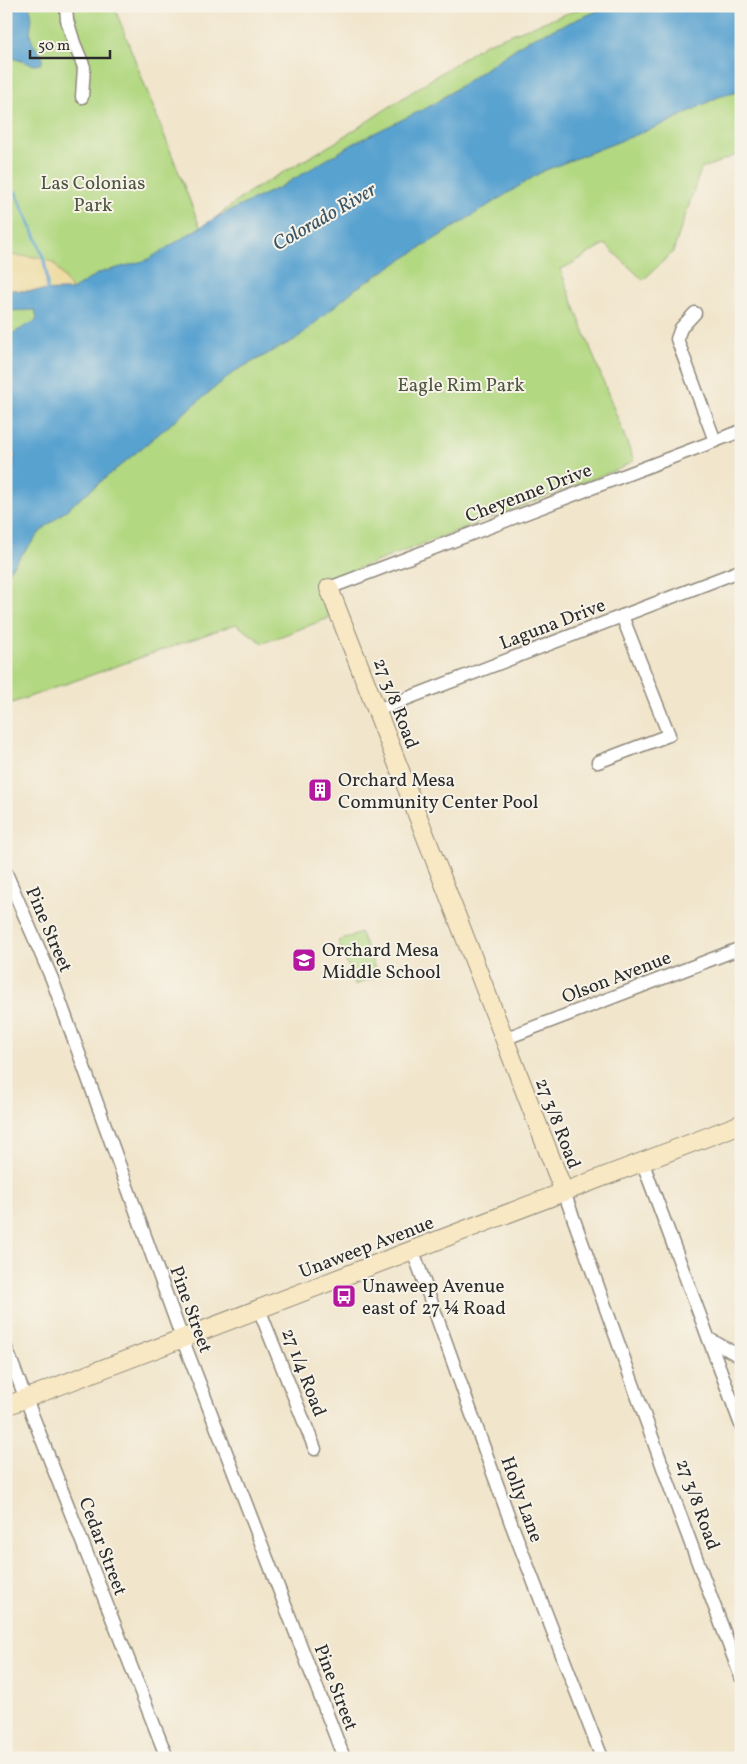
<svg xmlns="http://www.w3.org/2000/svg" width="747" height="1764" viewBox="0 0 747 1764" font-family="Vollkorn,serif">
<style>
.green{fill:#b2d881;stroke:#6e8256}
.sand{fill:#eeda9e;stroke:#8c8264}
.water{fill:#58a2d0;stroke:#42667e}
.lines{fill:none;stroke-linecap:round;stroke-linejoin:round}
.stream{stroke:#58a2d0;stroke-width:3}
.street-casing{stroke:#8e887b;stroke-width:15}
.secondary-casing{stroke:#8e887b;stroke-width:20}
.street{stroke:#fff;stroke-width:12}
.secondary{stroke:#f8e8c3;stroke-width:18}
.labels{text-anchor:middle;stroke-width:4;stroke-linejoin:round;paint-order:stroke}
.park-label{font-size:19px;fill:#4d5640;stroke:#f7f3e8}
.street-label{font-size:19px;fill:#2b2b2b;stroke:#f7f3e8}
.poi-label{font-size:19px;fill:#2b2b2b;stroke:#f7f3e8;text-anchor:start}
.water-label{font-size:20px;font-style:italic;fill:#3b5565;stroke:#f7f3e8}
</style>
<rect width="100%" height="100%" fill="#f7f3e8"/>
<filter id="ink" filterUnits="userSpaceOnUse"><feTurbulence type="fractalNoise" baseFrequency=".02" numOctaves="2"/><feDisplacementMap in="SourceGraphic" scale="10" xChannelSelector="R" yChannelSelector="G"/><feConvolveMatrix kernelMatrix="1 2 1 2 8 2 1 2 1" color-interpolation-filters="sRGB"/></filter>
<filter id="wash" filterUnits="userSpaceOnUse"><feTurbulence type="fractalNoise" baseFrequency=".0096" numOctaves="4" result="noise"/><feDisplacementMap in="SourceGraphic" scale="20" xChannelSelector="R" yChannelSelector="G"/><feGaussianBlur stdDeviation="1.12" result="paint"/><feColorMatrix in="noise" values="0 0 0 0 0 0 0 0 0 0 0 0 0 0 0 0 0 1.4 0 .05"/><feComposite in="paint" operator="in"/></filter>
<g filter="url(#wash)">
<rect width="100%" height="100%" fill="#f1e5cb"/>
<g class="green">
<polygon points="6,6 114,6 200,227 6,353"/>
<polygon points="587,6 609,6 528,40 432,105 280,187 215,218 249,192 336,142 485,44"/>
<polygon points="741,91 741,153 701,169 673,252 643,280 605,244 566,267 560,269 634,461 623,466 624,467 318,584 329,618 263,643 236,624 6,705 6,574 42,530 235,371 296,339 355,289 543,171 669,122 718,97"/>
<polygon points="361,933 378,976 355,985 338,941"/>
</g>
<g class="sand">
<polygon points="6,255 37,257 54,263 72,290 23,291 6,289"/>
<polygon points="6,446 15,455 6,483"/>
</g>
<g class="water">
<path d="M6,6H29C36,21 27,27 32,41C35,50 47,55 41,64L34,65L6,56Z"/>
<polygon points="609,6 741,6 741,91 718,97 669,122 543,171 355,289 296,339 235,371 42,530 6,574 6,483 15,455 6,446 6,337 37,320 35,310 6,311 6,289 23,291 72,290 99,273 147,260 215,218 280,187 358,141 432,105 528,40"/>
</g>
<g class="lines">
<g class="stream">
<polyline points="6,162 8,168"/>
<path d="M16,192C28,224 49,254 47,290"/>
</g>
</g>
</g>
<g filter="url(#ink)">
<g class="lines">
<g class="street-casing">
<g id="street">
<polyline points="66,6 67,20 74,43 84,67 82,97"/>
<polyline points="695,313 681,328 677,339 715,441"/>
<polyline points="329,588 741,431"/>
<polyline points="377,710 737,572 741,572"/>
<polyline points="598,762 669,735 622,616"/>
<polyline points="6,873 52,979 182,1338 344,1758"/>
<polyline points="504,1039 741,948"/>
<polyline points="642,1161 741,1425"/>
<polyline points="564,1192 679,1512 741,1677"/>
<polyline points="413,1251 511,1523 602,1758"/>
<polyline points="259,1309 315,1449"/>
<polyline points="709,1339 741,1357"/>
<polyline points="6,1348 167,1758"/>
</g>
</g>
<g class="secondary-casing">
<g id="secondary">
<polyline points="329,588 564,1192"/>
<polyline points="6,1406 741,1124"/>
</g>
</g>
<use href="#street" class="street"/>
<use href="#secondary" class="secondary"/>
</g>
</g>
<defs>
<g id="building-square" transform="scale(1.25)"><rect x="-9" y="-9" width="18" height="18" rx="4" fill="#b5179e" stroke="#f7f3e8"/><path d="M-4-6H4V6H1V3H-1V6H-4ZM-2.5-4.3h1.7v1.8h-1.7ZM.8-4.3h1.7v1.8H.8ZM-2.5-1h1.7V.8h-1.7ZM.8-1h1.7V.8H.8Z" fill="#fff"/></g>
<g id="school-square" transform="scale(1.25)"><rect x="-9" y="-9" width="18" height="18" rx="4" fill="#b5179e" stroke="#f7f3e8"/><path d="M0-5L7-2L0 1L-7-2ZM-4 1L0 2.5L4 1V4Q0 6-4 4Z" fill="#fff"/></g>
<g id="bus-square" transform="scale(1.25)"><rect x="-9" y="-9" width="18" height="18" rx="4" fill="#b5179e" stroke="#f7f3e8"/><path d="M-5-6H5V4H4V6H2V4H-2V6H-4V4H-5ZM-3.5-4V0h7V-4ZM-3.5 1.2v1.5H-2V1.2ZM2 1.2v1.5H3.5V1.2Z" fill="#fff"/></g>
</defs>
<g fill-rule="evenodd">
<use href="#building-square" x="320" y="790"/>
<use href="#school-square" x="304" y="960"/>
<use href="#bus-square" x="344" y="1296"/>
</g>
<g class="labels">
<g class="park-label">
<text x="93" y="189">Las Colonias<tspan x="93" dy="22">Park</tspan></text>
<text x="461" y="391">Eagle Rim Park</text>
</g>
<g class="street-label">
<text transform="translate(528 492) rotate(-21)" y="7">Cheyenne Drive</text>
<text transform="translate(552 623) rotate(-21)" y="7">Laguna Drive</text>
<text transform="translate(397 703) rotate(69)" y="7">27 3/8 Road</text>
<text transform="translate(50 929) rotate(67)" y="7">Pine Street</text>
<text transform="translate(616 976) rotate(-21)" y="7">Olson Avenue</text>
<text transform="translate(559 1123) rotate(69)" y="7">27 3/8 Road</text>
<text transform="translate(366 1246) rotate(-21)" y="7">Unaweep Avenue</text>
<text transform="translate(192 1309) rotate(70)" y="7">Pine Street</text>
<text transform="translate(305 1372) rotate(69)" y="7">27 1/4 Road</text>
<text transform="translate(523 1499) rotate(70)" y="7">Holly Lane</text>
<text transform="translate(699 1504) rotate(70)" y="7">27 3/8 Road</text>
<text transform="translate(104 1546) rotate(69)" y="7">Cedar Street</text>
<text transform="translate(337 1687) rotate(69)" y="7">Pine Street</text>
</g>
<g class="poi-label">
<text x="338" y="786">Orchard Mesa<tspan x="338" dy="22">Community Center Pool</tspan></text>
<text x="322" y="956">Orchard Mesa<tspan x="322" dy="22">Middle School</tspan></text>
<text x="362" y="1292">Unaweep Avenue<tspan x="362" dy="22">east of 27 ¼ Road</tspan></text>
</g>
<g class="water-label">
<text transform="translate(324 216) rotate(-30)" y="7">Colorado River</text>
</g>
</g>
<rect width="747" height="1764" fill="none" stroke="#f7f3e8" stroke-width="25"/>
<path d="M30 50v8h80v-8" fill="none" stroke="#2b2b2b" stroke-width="2.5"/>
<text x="38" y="50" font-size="15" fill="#2b2b2b" stroke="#f7f3e8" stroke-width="4" paint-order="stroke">50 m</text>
</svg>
